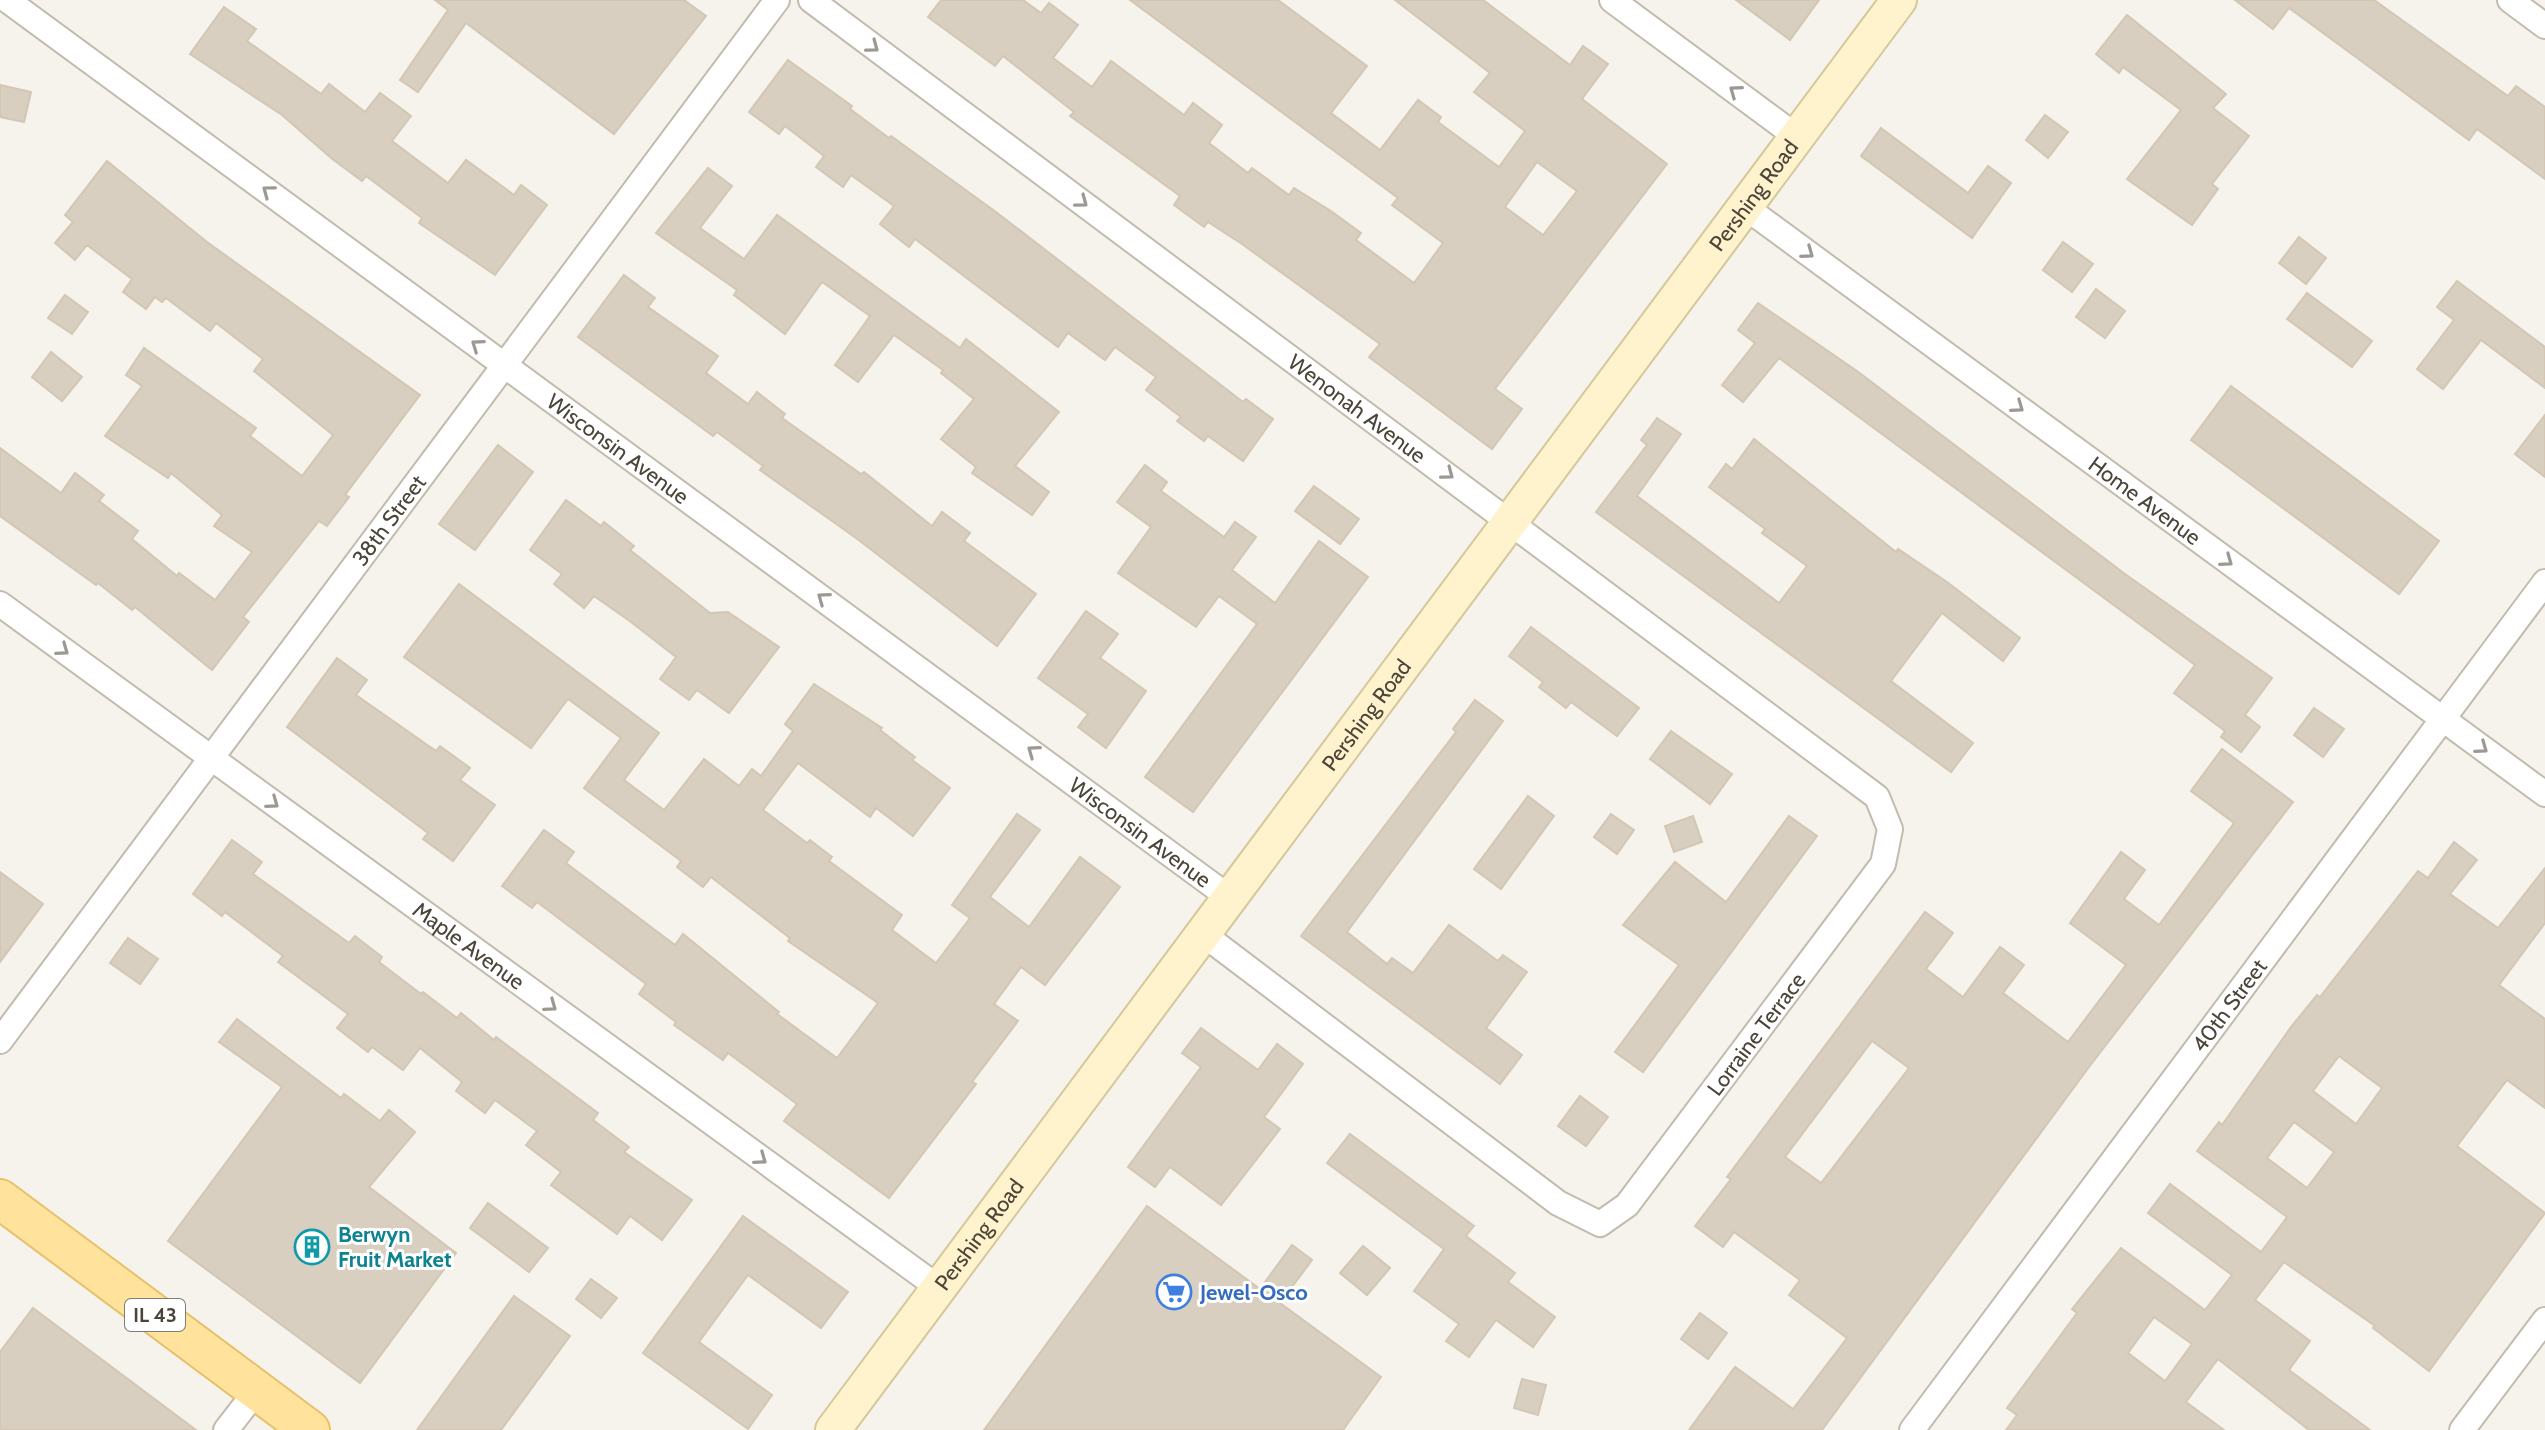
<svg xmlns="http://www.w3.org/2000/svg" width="2545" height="1430" viewBox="0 0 2545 1430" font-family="Cabin,sans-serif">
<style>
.building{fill:#d8cfc1;stroke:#d3c7b4;stroke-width:2;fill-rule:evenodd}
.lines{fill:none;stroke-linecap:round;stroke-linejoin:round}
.street-casing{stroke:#c2bbae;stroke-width:28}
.secondary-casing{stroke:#d6c79b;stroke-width:38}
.primary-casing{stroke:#e6c16a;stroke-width:42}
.street{stroke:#fff;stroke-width:24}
.secondary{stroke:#fff3cd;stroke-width:34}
.primary{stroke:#ffe39c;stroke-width:38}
.oneway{stroke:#9c9892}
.labels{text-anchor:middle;stroke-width:6;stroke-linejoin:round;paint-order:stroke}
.shield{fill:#fff;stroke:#817c74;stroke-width:2}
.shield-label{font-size:20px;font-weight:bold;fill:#4b4439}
.street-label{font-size:22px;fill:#4b4439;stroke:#fff}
.culture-label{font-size:22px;font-weight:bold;fill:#0d838f;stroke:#fff;text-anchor:start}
.shop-label{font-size:22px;font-weight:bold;fill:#366cbe;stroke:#fff;text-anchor:start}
</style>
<rect width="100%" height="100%" fill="#f6f3ec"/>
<g class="building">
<polygon points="435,0 684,0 706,16 614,134 466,23 418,92 400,80 448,10"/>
<path d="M941,0H1023L1041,13L1049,3L1078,25L1053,58L1092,87L1111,61L1184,115L1193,103L1222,125L1209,143L1248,173L1252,168L1289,195L1294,188L1331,211L1361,233L1356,240L1414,283L1443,243L1392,205L1398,198L1130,0H1278L1367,66L1331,113L1380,150L1418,100L1441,117L1438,122L1499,167L1525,131L1474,92L1490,73L1395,0H1483L1570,65L1583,46L1608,64L1582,99L1667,164L1495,389L1522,409L1492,449L1369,357L1380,344L1242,244L1208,222L1204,227L1174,205L1180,196L1070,116L1074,112L1003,56L995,66L928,17ZM1537,162L1577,191L1543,235L1505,207Z"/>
<polygon points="1736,0 1819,0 1790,40"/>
<polygon points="2235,0 2374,0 2508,96 2516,86 2545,107 2545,179 2477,129 2469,140 2289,8 2273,29"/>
<polygon points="224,7 256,29 247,41 321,94 329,84 365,112 380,93 411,116 392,141 448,183 466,160 514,195 521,185 547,205 495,275 419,223 422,218 366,176 362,181 331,158 282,115 190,54"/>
<polygon points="2127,15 2226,94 2213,108 2249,136 2212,184 2218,189 2192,225 2127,179 2181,110 2123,67 2119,73 2096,54"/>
<polygon points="788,60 852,106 850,109 889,138 891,136 996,212 1243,402 1246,399 1273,419 1243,461 1208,436 1204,441 1177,421 1181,417 1146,390 1156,377 1115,347 1105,360 1068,333 1058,347 915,239 909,247 880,224 894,206 851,175 843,187 816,167 824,156 785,126 779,134 749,112"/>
<polygon points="0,85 31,92 24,122 0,117"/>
<polygon points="2045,115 2068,132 2048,158 2026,140"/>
<polygon points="1881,128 1968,193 1988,166 2011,183 1972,238 1861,156"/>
<polygon points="107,161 207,242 420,395 345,495 349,497 327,526 319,521 243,617 249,622 212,670 135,607 132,610 98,583 96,585 0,516 0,448 61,493 75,473 104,495 99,501 138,531 132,539 177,576 179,573 215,600 252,552 214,526 222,515 171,473 168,478 105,436 142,386 126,375 144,348 256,428 250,436 302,476 333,435 254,371 263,359 216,323 210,331 166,298 162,302 155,297 146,309 123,292 132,279 87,245 75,260 55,243 73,222 65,215"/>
<polygon points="708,168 732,186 700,228 744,259 777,215 960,348 966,339 1059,412 1015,466 1049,492 1032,515 972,473 976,467 941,439 974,399 941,373 943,370 894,335 858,382 835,365 870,316 822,282 785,334 734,295 737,290 656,233"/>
<polygon points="2299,237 2326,258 2306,284 2279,263"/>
<polygon points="2063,242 2093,264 2072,292 2043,270"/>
<polygon points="624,275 655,298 648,307 718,356 706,373 748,404 757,392 785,414 782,418 861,474 864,472 932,526 942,512 970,533 964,541 1036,594 997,646 856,538 760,470 763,466 717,432 713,436 578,337"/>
<polygon points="2457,281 2545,347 2545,388 2481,340 2443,389 2417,369 2454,320 2437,307"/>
<polygon points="2096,289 2125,311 2105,338 2076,317"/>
<polygon points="2307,293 2372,341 2352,367 2287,319"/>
<polygon points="65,295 88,312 72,334 48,318"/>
<polygon points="1758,303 1857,371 2125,574 2272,678 2245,715 2260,727 2241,752 2221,737 2225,731 2174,693 2195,665 1779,358 1743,402 1722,385 1755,343 1738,330"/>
<polygon points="51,352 82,377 62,401 32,377"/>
<polygon points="2231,386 2439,541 2399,594 2191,440"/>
<polygon points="2545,415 2545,477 2515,454"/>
<polygon points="1657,418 1681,434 1637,496 1779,603 1807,566 1762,533 1765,529 1709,487 1726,464 1732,469 1754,439 1896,552 1898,549 1947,582 2020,638 2003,661 1942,613 1891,681 1973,743 1951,772 1596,512 1647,445 1641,440"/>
<polygon points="498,445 533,472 475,550 439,524"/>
<polygon points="1145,465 1167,482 1161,491 1224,537 1235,522 1256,537 1232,570 1275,603 1319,541 1368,577 1193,812 1145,777 1257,624 1219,596 1196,627 1118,573 1151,527 1117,502"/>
<polygon points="1314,486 1359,519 1340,544 1295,511"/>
<polygon points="566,500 601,526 604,522 634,546 630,550 710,613 728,612 779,647 729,713 697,690 689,700 660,679 676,657 631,622 594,596 584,608 554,584 562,574 530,550"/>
<polygon points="459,584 659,733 624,780 664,810 704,759 739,786 752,769 761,776 793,731 785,724 814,684 882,728 880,730 915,757 912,760 950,788 913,836 876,808 870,817 798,763 763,810 807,843 810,840 832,857 829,861 902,915 892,930 936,963 970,918 952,905 1017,814 1040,830 990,897 1029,927 1080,857 1120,887 1045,985 1021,967 994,1004 1018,1021 972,1082 976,1084 889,1198 784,1121 797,1104 728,1053 723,1060 674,1025 676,1022 639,994 646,984 537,902 532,908 502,886 544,830 574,852 566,863 675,945 683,934 779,1012 777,1014 837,1058 878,1003 788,941 790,938 711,877 703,887 677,867 681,861 584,788 621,738 568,699 531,748 404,657"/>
<polygon points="1086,611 1118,634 1100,658 1146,691 1106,748 1078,727 1088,714 1038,678"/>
<polygon points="1531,627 1639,708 1617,736 1571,702 1566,708 1539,687 1543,682 1509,656"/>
<polygon points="337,658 367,680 356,695 436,751 440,746 470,768 460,780 495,805 453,861 423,839 428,833 287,727"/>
<polygon points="1475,700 1503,721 1347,932 1387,964 1392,958 1413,973 1449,925 1498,961 1503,955 1527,972 1486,1028 1522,1055 1500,1084 1301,936 1456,732 1453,729"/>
<polygon points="2314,708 2344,729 2323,757 2294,735"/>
<polygon points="1671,731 1732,774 1710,804 1650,759"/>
<path d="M2222,749L2293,802L2089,1067L1822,1430H1689L1735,1367L1793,1409L1847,1338L1789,1295L1800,1280L1734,1232L1723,1247L1695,1226L1731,1179L1727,1177L1925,912L1953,933L1926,969L1963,997L2000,947L2024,965L2003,993L2068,1042L2126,965L2070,923L2121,852L2145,870L2124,899L2159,925L2234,823L2191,791ZM1872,1041L1909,1068L1821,1183L1785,1157Z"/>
<polygon points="1528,796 1554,816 1501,889 1474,869"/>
<polygon points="1611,814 1634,830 1617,854 1594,837"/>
<polygon points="1693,816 1702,842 1674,852 1665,826"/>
<polygon points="1789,816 1817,836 1643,1072 1615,1052 1679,965 1623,925 1675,862 1726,902"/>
<polygon points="232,840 262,862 253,874 349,943 355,936 382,957 379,962 421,994 423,992 457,1018 461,1013 494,1040 496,1037 531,1063 598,1113 593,1120 629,1147 624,1152 692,1200 662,1240 630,1216 617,1234 551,1185 561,1172 526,1145 537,1131 495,1100 485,1113 456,1091 462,1082 420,1048 403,1070 372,1047 368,1052 337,1028 348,1014 278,962 283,956 225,912 222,916 193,894"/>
<path d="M2454,842L2477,860L2450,894L2498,928L2545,868V923L2499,985L2545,1019V1108L2507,1080L2457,1146L2545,1213L2429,1371L2373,1328L2375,1326L2284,1262L2255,1300L2310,1341L2289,1370L2370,1430H2309L2218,1359L2186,1402L2224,1430H2006L2017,1415L2007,1408L2077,1313L2072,1309L2121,1248L2205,1310L2232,1275L2148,1213L2170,1184L2261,1252L2287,1217L2197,1151L2219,1122L2222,1125L2291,1027L2317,995L2320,997L2418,871L2428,878ZM2339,1056L2382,1088L2356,1124L2313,1091ZM2294,1122L2334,1152L2307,1188L2267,1158ZM2154,1317L2192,1344L2165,1381L2128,1353Z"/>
<polygon points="0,872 43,904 0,962"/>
<polygon points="128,938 158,959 140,984 110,963"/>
<polygon points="237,1019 341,1098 344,1094 380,1121 389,1110 415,1132 369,1187 456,1253 360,1383 168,1241 282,1087 219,1042"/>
<polygon points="1201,1028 1258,1070 1277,1044 1303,1064 1264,1117 1280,1129 1221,1205 1170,1167 1155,1187 1128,1167 1201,1067 1182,1053"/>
<polygon points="1580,1096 1608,1117 1586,1146 1558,1126"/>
<polygon points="1350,1134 1474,1226 1466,1236 1515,1273 1508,1282 1555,1317 1533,1347 1496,1320 1469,1357 1446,1341 1459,1324 1414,1291 1444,1249 1327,1163"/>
<polygon points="488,1203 548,1248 529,1272 470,1228"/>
<polygon points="1147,1206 1260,1289 1292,1245 1312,1260 1280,1303 1381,1377 1343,1430 984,1430"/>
<polygon points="743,1216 848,1292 821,1328 748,1275 699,1342 772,1395 748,1429 643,1353"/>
<polygon points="1363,1246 1390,1268 1367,1295 1340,1273"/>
<polygon points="591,1279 617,1298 601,1318 576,1299"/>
<polygon points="514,1296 570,1336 501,1430 417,1430"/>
<polygon points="33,1308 196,1430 0,1430 0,1352"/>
<polygon points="1700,1313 1727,1333 1708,1359 1681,1339"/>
<polygon points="1522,1379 1546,1385 1538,1415 1514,1408"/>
</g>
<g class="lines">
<g class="street-casing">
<g id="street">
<path id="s1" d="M7,0L1230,898"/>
<path id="s2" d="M811,0L1877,797L1890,829L1883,864L1627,1205L1600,1224L1558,1203L1203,934"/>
<polyline points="1612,0 1797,137"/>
<polyline points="2510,0 2545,26"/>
<path id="s3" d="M1745,207L2545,794"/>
<path id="s4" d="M0,604L939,1288"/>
<path id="s5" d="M0,1041L777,0"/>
<polyline points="226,1430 257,1390"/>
<path id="s6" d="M1912,1430L2545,582"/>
<polyline points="2462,1430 2545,1320"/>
</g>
</g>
<g class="secondary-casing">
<g id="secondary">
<path id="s7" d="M833,1430L1899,0"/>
</g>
</g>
<g class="primary-casing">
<polyline id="primary" points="0,1199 310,1430"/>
</g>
<use href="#street" class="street"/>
<use href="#secondary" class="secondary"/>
<use href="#primary" class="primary"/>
</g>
<defs><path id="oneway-chevron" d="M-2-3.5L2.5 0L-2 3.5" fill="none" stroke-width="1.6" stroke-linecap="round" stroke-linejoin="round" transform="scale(2)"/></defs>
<g class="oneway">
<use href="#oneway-chevron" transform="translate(873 47) rotate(37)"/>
<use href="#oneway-chevron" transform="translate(1735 91) rotate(-144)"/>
<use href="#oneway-chevron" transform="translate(268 191) rotate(-143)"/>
<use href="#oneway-chevron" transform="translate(1082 202) rotate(37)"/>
<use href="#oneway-chevron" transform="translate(1808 253) rotate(36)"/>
<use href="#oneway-chevron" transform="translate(477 345) rotate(-145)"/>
<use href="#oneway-chevron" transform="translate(2018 407) rotate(36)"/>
<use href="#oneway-chevron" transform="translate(1448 474) rotate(37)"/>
<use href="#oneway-chevron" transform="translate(2227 561) rotate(36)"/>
<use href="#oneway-chevron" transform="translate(823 598) rotate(-144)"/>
<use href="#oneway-chevron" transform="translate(63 650) rotate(36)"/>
<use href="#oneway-chevron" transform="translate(2482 748) rotate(36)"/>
<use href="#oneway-chevron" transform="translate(1033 751) rotate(-144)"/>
<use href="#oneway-chevron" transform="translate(273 803) rotate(36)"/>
<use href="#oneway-chevron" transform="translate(551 1006) rotate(36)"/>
<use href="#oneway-chevron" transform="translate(761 1159) rotate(36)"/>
</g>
<defs>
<g id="building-ring" transform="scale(1.8)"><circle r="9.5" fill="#fff" stroke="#0f9aa8" stroke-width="1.5"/><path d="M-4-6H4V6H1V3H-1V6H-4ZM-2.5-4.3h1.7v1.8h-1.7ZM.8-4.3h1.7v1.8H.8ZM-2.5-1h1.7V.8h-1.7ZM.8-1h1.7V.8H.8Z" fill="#0f9aa8"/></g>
<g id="supermarket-ring" transform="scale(1.8)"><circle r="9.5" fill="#fff" stroke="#3f7fe0" stroke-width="1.5"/><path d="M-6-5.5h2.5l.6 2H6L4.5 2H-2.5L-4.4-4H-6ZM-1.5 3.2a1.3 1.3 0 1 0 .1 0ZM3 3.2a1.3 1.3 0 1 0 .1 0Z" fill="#3f7fe0"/></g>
</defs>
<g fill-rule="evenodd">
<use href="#building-ring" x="312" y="1247"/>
<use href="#supermarket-ring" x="1174" y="1292"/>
</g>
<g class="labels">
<rect class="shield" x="125" y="1299" width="60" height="32" rx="6"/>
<g class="shield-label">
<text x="155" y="1322">IL 43</text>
</g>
<g class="street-label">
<text dy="8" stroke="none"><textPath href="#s7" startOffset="1540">Pershing Road</textPath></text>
<text dy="8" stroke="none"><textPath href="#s2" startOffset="682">Wenonah Avenue</textPath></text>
<text dy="8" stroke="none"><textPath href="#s1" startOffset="758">Wisconsin Avenue</textPath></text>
<text dy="8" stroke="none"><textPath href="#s3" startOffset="496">Home Avenue</textPath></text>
<text dy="8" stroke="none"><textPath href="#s5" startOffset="650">38th Street</textPath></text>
<text dy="8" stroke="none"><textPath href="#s7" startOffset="892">Pershing Road</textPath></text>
<text dy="8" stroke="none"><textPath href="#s1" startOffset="1406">Wisconsin Avenue</textPath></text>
<text dy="8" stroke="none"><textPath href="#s4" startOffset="580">Maple Avenue</textPath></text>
<text dy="8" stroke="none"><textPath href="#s6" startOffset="530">40th Street</textPath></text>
<text transform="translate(1756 1034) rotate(-53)" y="8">Lorraine Terrace</text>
<text dy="8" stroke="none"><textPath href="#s7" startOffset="244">Pershing Road</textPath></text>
</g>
<g class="culture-label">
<text x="338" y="1242">Berwyn<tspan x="338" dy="25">Fruit Market</tspan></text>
</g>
<g class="shop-label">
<text x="1200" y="1300">Jewel-Osco</text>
</g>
</g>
</svg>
